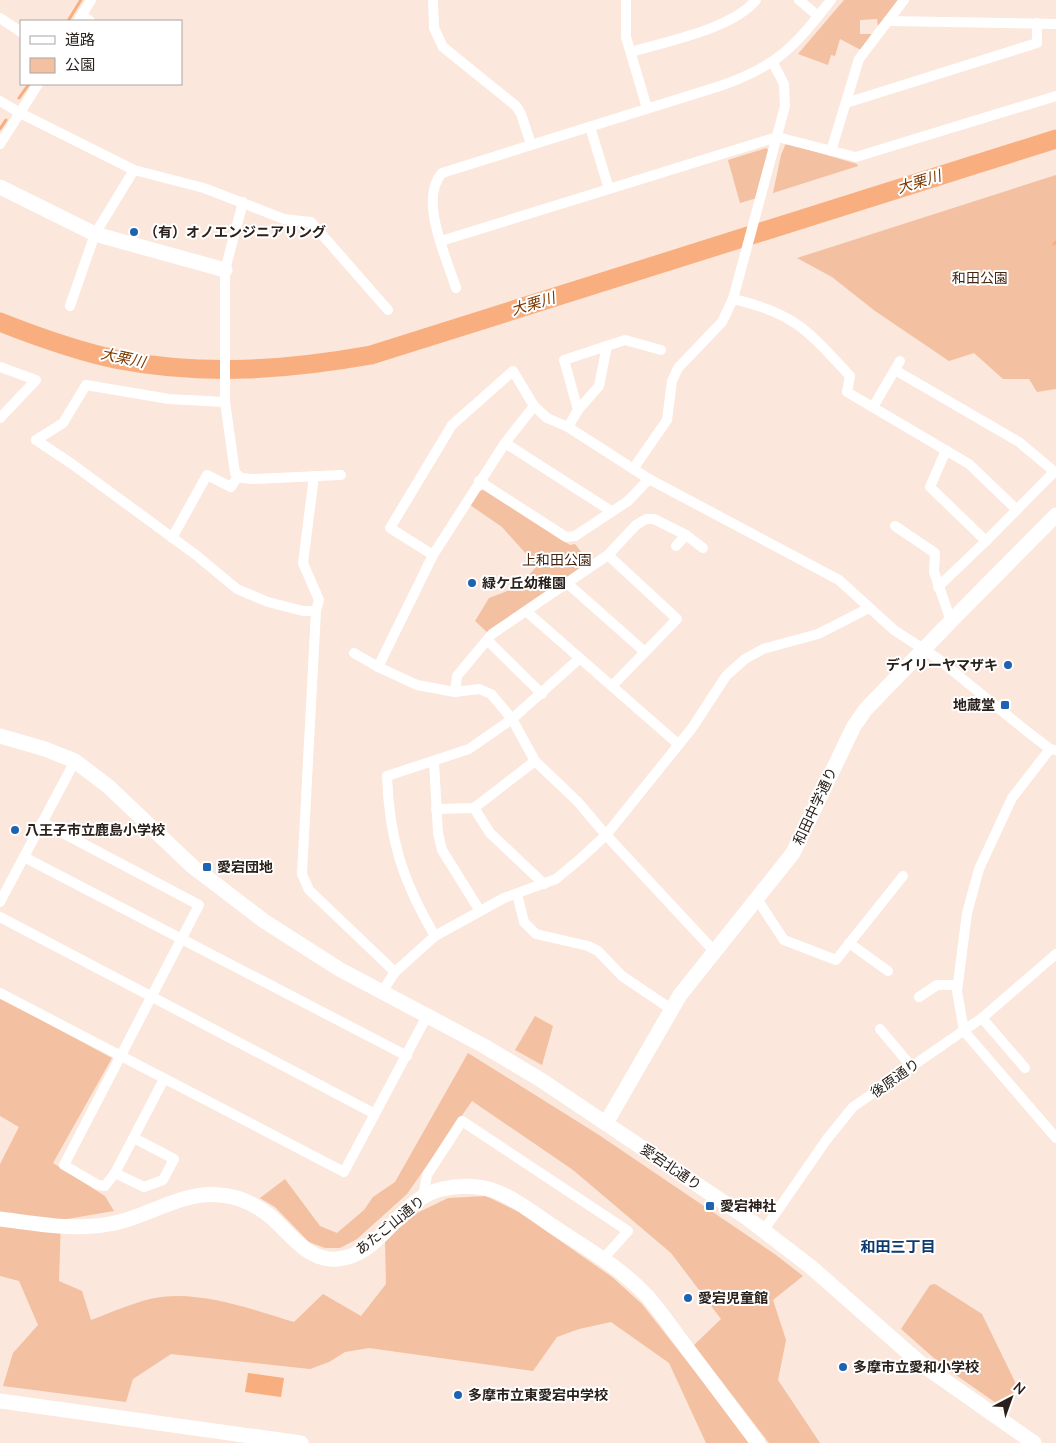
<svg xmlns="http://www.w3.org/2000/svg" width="1056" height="1443" viewBox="0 0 1056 1443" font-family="'Nunito Sans','Noto Sans JP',sans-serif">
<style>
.green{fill:#f3c0a1}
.water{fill:#f8ae7f}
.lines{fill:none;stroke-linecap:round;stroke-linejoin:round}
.stream{stroke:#f8ae7f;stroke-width:3}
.river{stroke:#f8ae7f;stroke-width:19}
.street{stroke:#fff;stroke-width:10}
.secondary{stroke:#fff;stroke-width:15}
.poi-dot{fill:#1e62b2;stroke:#fff;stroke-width:2}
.labels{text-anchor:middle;stroke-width:4;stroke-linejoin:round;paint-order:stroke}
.poi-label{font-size:14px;font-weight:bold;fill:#29201b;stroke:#fff;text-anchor:start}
.park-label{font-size:14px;fill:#432511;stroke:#fff}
.street-label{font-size:14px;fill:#29201b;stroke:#fff}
.water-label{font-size:15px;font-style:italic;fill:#7b3a00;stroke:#fff}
.neighbourhood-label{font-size:15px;font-weight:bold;fill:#0f3a6d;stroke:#fff}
</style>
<rect width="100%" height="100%" fill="#fbe7db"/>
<g class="green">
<polygon points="844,0 899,0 878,26 877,19 860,20 860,34 872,34 861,50 840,39 835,56 831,55 828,65 798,54"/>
<polygon points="786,143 857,164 858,166 773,193 781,155"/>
<polygon points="766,148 769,150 757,198 740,203 728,160"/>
<polygon points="1056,175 1056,389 1037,392 1029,379 1003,379 974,353 949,361 875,311 832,277 797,258"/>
<polygon points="484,490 570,545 575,544 589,562 488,633 475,621 489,598 518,587 537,566 502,527 470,505 479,491"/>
<path d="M0,998L112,1058L53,1163L105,1196L114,1211L61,1220L59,1281L82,1291L91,1320C110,1313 130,1304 150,1299C195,1288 251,1309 294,1322L323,1294L361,1316L386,1284L385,1240L417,1213L448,1198L486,1196L519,1212L612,1277L642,1304L751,1443H706L669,1363L611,1322L579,1329L557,1337L533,1371L369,1348L345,1352L329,1362L310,1369L171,1354L133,1379L126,1402L3,1386L13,1353L38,1325L19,1281L0,1276V1164L19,1127L0,1116Z"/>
<polygon points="535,1016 553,1026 542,1065 515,1050"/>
<polygon points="468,1053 599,1135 776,1255 803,1276 773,1300 786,1340 778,1380 820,1443 769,1443 694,1345 721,1319 671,1253 573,1170 472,1101 407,1194 357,1239 340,1248 325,1248 309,1242 275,1207 260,1198 285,1179 320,1226 337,1233 364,1210 373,1197 395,1182"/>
<polygon points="935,1284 982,1314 1019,1390 1006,1410 943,1366 901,1329 930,1285"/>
</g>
<polygon class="water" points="248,1373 284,1378 281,1397 245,1392"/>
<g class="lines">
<g class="stream">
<polyline points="68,21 81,0"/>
<polyline points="19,98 29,84"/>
<polyline points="0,129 6,120"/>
<polyline points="1054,244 1056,242"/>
</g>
<path class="river" d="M0,322C38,337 80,352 120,360C204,376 287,370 371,355L1056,139"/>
<g class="street">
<polyline points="433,0 434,28 443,47 516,106 521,114 531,144"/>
<polyline points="626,0 626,37 647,108"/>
<polyline points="799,0 818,16"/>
<polyline points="82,15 90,21"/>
<polyline points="0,18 21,32"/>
<polyline points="78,21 91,0"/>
<polyline points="888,21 1056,24"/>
<path d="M631,52C667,41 732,29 756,0"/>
<polyline points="0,101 20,113 134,170 204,188 284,219 311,222 388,310"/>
<polyline points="846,103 1037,43 1037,23"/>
<polyline points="590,127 609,189"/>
<polyline points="0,144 38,84"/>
<polyline points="831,151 859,59 904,0"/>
<polyline points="243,202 225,270 225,402 235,473 242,478 252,479 341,475"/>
<polyline points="441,241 777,137 856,157 1056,96"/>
<path d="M456,288C447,259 418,199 442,173L720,86C778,66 794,47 831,0"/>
<path d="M733,299C795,313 808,331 850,376L847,392L969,464L1017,510"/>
<polyline points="70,306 95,234 134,170"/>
<polyline points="0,367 36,380 0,418"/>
<polyline points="895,370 1019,442 1056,473"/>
<polyline points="225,402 169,399 86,385 63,423 36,440 72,464 196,555 237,589 268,602 303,611 316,611"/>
<polyline points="873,407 900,361"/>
<polyline points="578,410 564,360 625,340 661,350"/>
<polyline points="568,427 578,410 599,386 607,346"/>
<polyline points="505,443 611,511"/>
<polyline points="946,450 930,487 986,541"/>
<polyline points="633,469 667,420 672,381 678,368 722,322 733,299 785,106 784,84 773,63"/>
<polyline points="314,476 303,563 319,600 316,611 302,874 309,890 395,972"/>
<polyline points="479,481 566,537 575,536 628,501 649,479"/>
<polyline points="895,526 935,553 934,572 951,621"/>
<polyline points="172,538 207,475 231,487 238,476"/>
<polyline points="676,546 686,535"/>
<polyline points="433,555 390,528 452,425 513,371 534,406 547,418 568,427 649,479 839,580 894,630 937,658 1024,729 1050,749 1056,750"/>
<polyline points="608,555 677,619 612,686"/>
<polyline points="567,583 645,652"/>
<polyline points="938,587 986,541 1054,472"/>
<polyline points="527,612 678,744"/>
<polyline points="488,641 542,694"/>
<polyline points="354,653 378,667 417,685 455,692 479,689 491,694 512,719 535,761 578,802 606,835 714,951"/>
<polyline points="378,667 433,555 505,443 534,406"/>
<polyline points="455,692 457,676 492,634 608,555 636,525 646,519 654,519 686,535 703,548"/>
<polyline points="1050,749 1012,798 979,869 967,913 957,991 964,1031 1056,1138"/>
<polyline points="434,762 438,833 442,850 480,911"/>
<polyline points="474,808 490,833 544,884"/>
<polyline points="436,809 474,808 535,761"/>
<polyline points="42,822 199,905 64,1165 98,1185 105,1186 115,1173 164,1079"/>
<polyline points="24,857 407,1056"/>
<polyline points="517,894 524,922 536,934 588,946 598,951 622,976 671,1009"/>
<polyline points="757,899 784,940 836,960 903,876"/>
<polyline points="0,902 75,761"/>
<polyline points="0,917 375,1114"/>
<path d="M435,936C403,882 389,839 387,776L469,749L512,719L580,658"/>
<polyline points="849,943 888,971"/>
<polyline points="382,992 395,972 435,936 504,898 556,879 580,859 606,835 692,728 726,676 745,659 763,649 818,634 869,608"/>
<polyline points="0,993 344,1172 427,1016"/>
<polyline points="919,997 937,985 957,985"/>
<polyline points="982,1018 1025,1068"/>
<polyline points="880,1029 911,1066"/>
<polyline points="115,1173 144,1187 163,1180 174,1159 134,1138"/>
<polyline points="423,1197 427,1175 462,1121 628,1231 603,1259"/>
<polyline points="764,1230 827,1139 853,1107 982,1018 1056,954"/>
</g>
<g class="secondary">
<polyline points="0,187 95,234 225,270"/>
<polyline points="0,736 45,749 75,761 109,787 192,866 264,921 339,969 484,1046 541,1080 747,1218 811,1267 920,1363 1034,1443"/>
<polyline points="606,1123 680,995 793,853 854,726 866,709 951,621 1056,515"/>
<path d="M0,1219C40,1224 79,1232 119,1222C152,1214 184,1191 220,1195C238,1196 256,1205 270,1216C290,1233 308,1262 337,1259C382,1256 399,1198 442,1189C459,1185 475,1185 492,1190C513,1197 533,1213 551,1225C584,1247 620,1267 647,1296C661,1312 673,1330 686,1347C710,1379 734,1411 758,1443"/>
<polyline points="0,1401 301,1443"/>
</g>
</g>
<g class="poi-dot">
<circle cx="134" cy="232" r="5"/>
<circle cx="472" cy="583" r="5"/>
<circle cx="1008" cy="665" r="5"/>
<rect x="1000" y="700" width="10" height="10" rx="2.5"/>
<circle cx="15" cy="830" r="5"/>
<rect x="202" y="862" width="10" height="10" rx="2.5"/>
<rect x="705" y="1201" width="10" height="10" rx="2.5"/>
<circle cx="688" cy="1298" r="5"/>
<circle cx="843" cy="1367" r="5"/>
<circle cx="458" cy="1395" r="5"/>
</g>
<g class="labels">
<g class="poi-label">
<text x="144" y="237">（有）オノエンジニアリング</text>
<text x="482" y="588">緑ケ丘幼稚園</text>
<text x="998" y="670" text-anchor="end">デイリーヤマザキ</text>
<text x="995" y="710" text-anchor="end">地蔵堂</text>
<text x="25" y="835">八王子市立鹿島小学校</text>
<text x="217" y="872">愛宕団地</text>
<text x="720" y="1211">愛宕神社</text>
<text x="698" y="1303">愛宕児童館</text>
<text x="853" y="1372">多摩市立愛和小学校</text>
<text x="468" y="1400">多摩市立東愛宕中学校</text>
</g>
<g class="park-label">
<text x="980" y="283">和田公園</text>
<text x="557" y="565">上和田公園</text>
</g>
<g class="street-label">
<text transform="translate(815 806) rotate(-65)" y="5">和田中学通り</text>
<text transform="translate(895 1078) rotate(-35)" y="5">後原通り</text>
<text transform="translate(671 1167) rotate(34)" y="5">愛宕北通り</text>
<text transform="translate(390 1225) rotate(-39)" y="5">あたご山通り</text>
</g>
<g class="water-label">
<text transform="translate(919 182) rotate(-17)" y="5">大栗川</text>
<text transform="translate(533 304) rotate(-17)" y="5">大栗川</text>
<text transform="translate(123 358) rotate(12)" y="5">大栗川</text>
</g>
<g class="neighbourhood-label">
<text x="898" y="1252">和田三丁目</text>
</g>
</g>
<rect x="20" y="20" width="162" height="65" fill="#ffffff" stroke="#a9a6a4"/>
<rect x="30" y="36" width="25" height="8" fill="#ffffff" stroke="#a9a6a4"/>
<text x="65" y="45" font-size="15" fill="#29201b">道路</text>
<rect x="30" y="58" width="25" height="15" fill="#f3c0a1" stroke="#a9a6a4"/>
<text x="65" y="70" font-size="15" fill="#29201b">公園</text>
<g transform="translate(1011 1398) rotate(41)" stroke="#ffffff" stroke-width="4" paint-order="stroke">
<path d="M0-4L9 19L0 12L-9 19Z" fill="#29201b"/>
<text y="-8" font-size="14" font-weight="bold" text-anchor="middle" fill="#29201b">N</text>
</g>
</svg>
